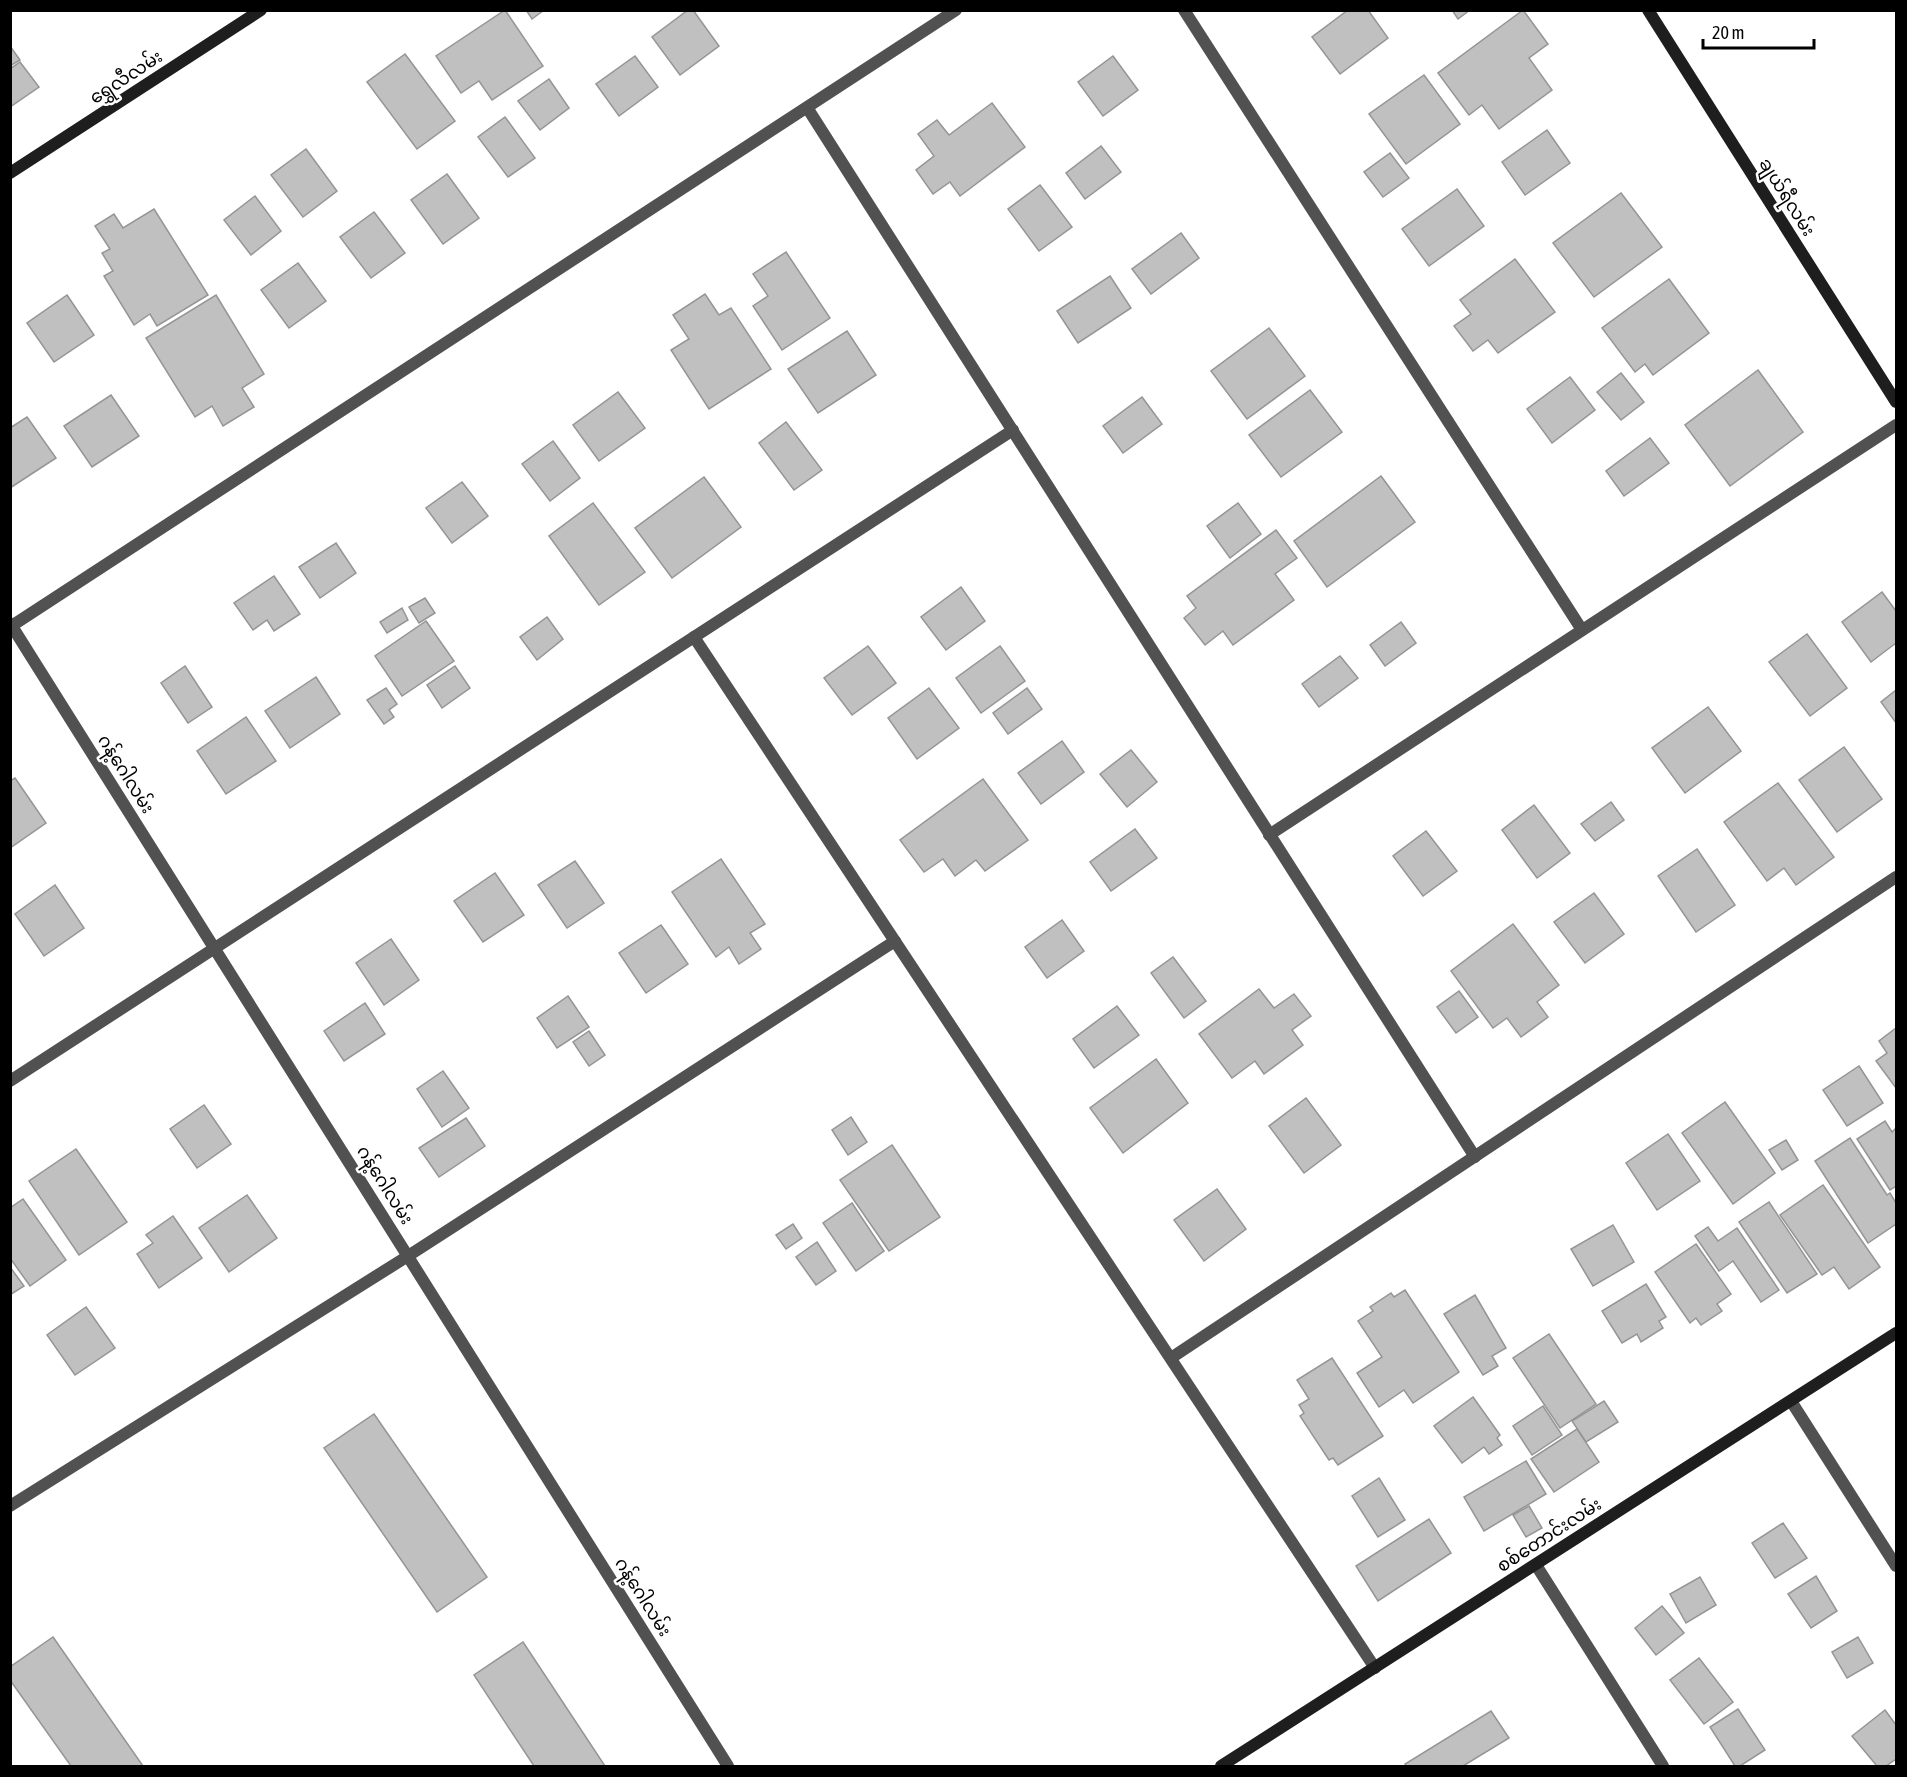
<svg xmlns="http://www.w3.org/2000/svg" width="1907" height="1777" viewBox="0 0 1907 1777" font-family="'Asap Condensed','Noto Sans Myanmar',sans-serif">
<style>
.building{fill:#c0c0c0;stroke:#959595;stroke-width:1.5}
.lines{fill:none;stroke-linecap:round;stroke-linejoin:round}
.street{stroke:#515151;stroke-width:12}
.secondary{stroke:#1e1e1e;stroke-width:12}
.labels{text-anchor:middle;stroke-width:5;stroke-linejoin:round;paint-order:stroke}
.street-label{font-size:18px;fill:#000;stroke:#fff}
</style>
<rect width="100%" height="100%" fill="#fff"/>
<g class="building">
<polygon points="505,10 543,66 492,100 479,81 461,93 436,56"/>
<polygon points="526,10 544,10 532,19"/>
<polygon points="688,10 693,10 719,46 680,75 652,37"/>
<polygon points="1348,10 1368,10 1388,38 1340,74 1312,37"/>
<polygon points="1452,10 1470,10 1458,19"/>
<polygon points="1523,10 1548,44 1529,58 1552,90 1499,129 1482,105 1469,115 1438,73"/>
<polygon points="10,46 20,60 10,66"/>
<polygon points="405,54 455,121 417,149 367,82"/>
<polygon points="635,56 658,87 619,116 596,84"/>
<polygon points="1113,56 1138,90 1103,116 1078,82"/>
<polygon points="20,62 39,87 10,107 10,69"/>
<polygon points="1424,75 1460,124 1406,164 1369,114"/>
<polygon points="549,79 569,108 540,130 518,101"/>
<polygon points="992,103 1025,147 960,196 950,182 933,194 916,170 934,156 918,134 937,120 949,135"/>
<polygon points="505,117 535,158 508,177 478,137"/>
<polygon points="1547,130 1570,163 1525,195 1502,162"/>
<polygon points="1101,146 1121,172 1085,199 1066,173"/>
<polygon points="306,149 337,191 303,217 271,175"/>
<polygon points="1390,153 1409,178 1383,197 1364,172"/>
<polygon points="447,174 479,218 443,244 411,200"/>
<polygon points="1040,185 1072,227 1039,251 1008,209"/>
<polygon points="1457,189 1484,226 1429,266 1402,229"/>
<polygon points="1621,193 1662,247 1594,297 1553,243"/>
<polygon points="255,196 281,231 251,255 224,220"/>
<polygon points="154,209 208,295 157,326 150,314 134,325 104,276 113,271 102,253 110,249 95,226 114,214 123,228"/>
<polygon points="374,212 405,253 371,278 340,237"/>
<polygon points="1181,233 1199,258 1151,294 1132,269"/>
<polygon points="786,252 830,318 782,350 753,306 768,296 753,274"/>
<polygon points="1515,259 1555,312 1498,353 1488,340 1473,351 1454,326 1471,314 1460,300"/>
<polygon points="298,263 326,301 289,328 261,290"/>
<polygon points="1110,276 1131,308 1078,343 1057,311"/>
<polygon points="1669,279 1709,333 1653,375 1645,364 1635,372 1602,328"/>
<polygon points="705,294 719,315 731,308 771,369 709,409 671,350 689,339 673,315"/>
<polygon points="67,295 94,335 54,362 27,323"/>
<polygon points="216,295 264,374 242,388 254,407 223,426 212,406 195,417 146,338"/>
<polygon points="1269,328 1305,376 1247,419 1211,371"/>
<polygon points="847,331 876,375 818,413 788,369"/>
<polygon points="1758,370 1803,432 1730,486 1685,425"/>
<polygon points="1621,373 1644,402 1621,420 1597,392"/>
<polygon points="1570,377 1595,410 1552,443 1527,409"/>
<polygon points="1310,390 1342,432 1281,477 1249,435"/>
<polygon points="618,392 645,428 599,461 573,425"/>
<polygon points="111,395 139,436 92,467 64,426"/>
<polygon points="1142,397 1162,424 1123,453 1103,426"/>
<polygon points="27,417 56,458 10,488 10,428"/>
<polygon points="786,422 822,470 794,490 759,443"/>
<polygon points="1650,438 1669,463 1624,496 1606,471"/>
<polygon points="553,441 580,478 550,501 522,464"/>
<polygon points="1381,476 1415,522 1327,587 1294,541"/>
<polygon points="704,477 741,527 672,578 635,528"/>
<polygon points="462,482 488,516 452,543 426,508"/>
<polygon points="593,503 645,572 599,605 549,536"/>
<polygon points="1238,503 1261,534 1230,558 1207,526"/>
<polygon points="1276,530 1297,558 1275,574 1294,600 1233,645 1223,631 1205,645 1184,618 1196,608 1187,596"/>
<polygon points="336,543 356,573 320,598 299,567"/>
<polygon points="274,576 300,614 274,631 267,620 253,630 234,603"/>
<polygon points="961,587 985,621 946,650 921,617"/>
<polygon points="1882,592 1896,611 1896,643 1871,662 1842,622"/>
<polygon points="425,598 435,613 419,623 409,607"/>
<polygon points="402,608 408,620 387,633 380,622"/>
<polygon points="547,617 563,639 537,660 520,637"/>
<polygon points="426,621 454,661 402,696 375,656"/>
<polygon points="1401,622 1416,643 1385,666 1370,645"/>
<polygon points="1807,634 1847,688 1810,716 1769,662"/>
<polygon points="868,646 896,683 852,715 824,678"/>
<polygon points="1000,646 1025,681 981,713 956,678"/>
<polygon points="1340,656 1358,678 1319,707 1302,684"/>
<polygon points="185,666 212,707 188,723 161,683"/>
<polygon points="455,666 470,688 442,708 427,685"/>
<polygon points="316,677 340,714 290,748 265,711"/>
<polygon points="386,688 397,704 389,710 394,717 384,724 367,700"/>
<polygon points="929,688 959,728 917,759 888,718"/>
<polygon points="1027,688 1042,709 1008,734 993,713"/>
<polygon points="1896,690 1896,723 1881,702"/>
<polygon points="1708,707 1741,751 1685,793 1652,748"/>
<polygon points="246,717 276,761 226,794 197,751"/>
<polygon points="1062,741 1084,772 1041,804 1018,773"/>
<polygon points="1844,747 1882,799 1837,832 1799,780"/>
<polygon points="1131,750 1157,782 1127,807 1100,774"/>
<polygon points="15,778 46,823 10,848 10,781"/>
<polygon points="983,779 1028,840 985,871 976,860 955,876 943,859 924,872 900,840"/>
<polygon points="1778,783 1834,857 1796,885 1784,868 1767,881 1724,822"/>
<polygon points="1611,802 1624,820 1595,841 1581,824"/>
<polygon points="1534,805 1570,853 1537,878 1502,830"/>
<polygon points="1135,829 1157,858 1111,891 1090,862"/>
<polygon points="1426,831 1457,871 1423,896 1393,856"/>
<polygon points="1697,849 1735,905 1696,932 1658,876"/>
<polygon points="721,859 765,924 750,933 761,949 739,964 729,947 716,957 672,892"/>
<polygon points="575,861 604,903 567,928 538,885"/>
<polygon points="495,873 524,915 483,942 454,901"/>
<polygon points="55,885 84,928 44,956 15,914"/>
<polygon points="1594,893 1624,934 1585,963 1554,922"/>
<polygon points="1062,920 1084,951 1047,978 1025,947"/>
<polygon points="1513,924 1559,985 1537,1002 1548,1017 1521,1037 1507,1018 1493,1028 1451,971"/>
<polygon points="661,925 688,964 646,993 619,953"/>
<polygon points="391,939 419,980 384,1005 356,963"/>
<polygon points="1173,957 1206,1001 1184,1018 1151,973"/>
<polygon points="1259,989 1274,1008 1294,994 1311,1016 1292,1030 1303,1045 1264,1074 1255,1061 1232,1078 1199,1034"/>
<polygon points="1459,991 1478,1017 1456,1033 1437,1007"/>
<polygon points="568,996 589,1027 557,1048 537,1018"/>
<polygon points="365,1003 385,1034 344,1061 324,1031"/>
<polygon points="1117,1006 1139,1035 1094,1068 1073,1039"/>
<polygon points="1896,1028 1896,1088 1876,1061 1887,1053 1879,1041"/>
<polygon points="589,1031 605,1055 589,1066 573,1042"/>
<polygon points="1156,1059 1188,1103 1123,1153 1090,1108"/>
<polygon points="1859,1066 1883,1103 1847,1126 1823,1090"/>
<polygon points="443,1071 469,1108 442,1127 417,1089"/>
<polygon points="1306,1098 1341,1145 1304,1173 1269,1126"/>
<polygon points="1725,1102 1775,1173 1733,1204 1682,1133"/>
<polygon points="204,1105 231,1144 197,1168 170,1129"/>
<polygon points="851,1117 867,1142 848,1155 832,1130"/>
<polygon points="466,1118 485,1146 439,1177 419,1148"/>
<polygon points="1885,1121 1892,1132 1896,1128 1896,1186 1890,1190 1857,1139"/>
<polygon points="1668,1134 1700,1181 1657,1210 1626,1163"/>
<polygon points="1850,1138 1887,1195 1890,1193 1896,1203 1896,1224 1868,1243 1815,1161"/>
<polygon points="1786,1140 1798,1160 1782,1170 1769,1150"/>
<polygon points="892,1145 940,1217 889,1251 840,1180"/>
<polygon points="76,1149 127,1222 79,1255 29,1181"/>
<polygon points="1823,1185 1880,1267 1849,1289 1834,1267 1822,1275 1780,1215"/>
<polygon points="1217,1189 1246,1229 1204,1261 1174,1220"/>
<polygon points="247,1195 277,1238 229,1272 199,1228"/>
<polygon points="23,1199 66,1260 30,1286 10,1258 10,1208"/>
<polygon points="1769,1202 1817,1274 1787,1293 1739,1222"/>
<polygon points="852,1203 884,1251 856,1271 823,1223"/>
<polygon points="173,1216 202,1258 159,1288 137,1254 153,1243 146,1235"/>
<polygon points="793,1224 802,1238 786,1249 776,1235"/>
<polygon points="1613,1225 1634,1262 1593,1286 1571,1249"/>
<polygon points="1708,1227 1718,1241 1737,1228 1779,1290 1761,1302 1733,1261 1719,1271 1695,1236"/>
<polygon points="817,1242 836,1271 816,1285 796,1257"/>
<polygon points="1696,1244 1731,1294 1717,1304 1722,1311 1701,1325 1696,1318 1690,1323 1655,1272"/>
<polygon points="10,1267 24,1286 10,1295"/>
<polygon points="1646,1284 1666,1317 1659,1321 1663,1328 1641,1342 1637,1334 1622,1343 1602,1311"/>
<polygon points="1405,1290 1459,1372 1413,1403 1404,1390 1379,1407 1357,1373 1382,1357 1358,1321 1373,1311 1370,1307 1391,1293 1394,1297"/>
<polygon points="1475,1295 1506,1348 1492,1356 1498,1366 1483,1375 1444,1314"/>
<polygon points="86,1307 115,1348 75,1375 47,1335"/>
<polygon points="1549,1334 1596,1404 1560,1428 1513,1358"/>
<polygon points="1332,1358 1383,1436 1338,1465 1333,1458 1329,1460 1300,1416 1304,1413 1299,1405 1309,1399 1297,1380"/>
<polygon points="1473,1397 1500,1435 1497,1438 1502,1445 1489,1454 1484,1447 1462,1463 1434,1426"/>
<polygon points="1604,1401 1618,1422 1586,1442 1572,1421"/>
<polygon points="1543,1406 1562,1435 1532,1455 1513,1426"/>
<polygon points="374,1414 487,1577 437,1612 324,1448"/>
<polygon points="1577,1429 1599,1462 1554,1492 1531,1459"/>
<polygon points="1526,1461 1546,1494 1484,1531 1464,1497"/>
<polygon points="1379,1478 1405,1520 1378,1537 1352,1496"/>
<polygon points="1529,1506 1542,1528 1526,1537 1513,1515"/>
<polygon points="1429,1519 1451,1553 1378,1601 1356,1566"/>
<polygon points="1783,1523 1807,1558 1775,1578 1752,1543"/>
<polygon points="1816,1576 1837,1611 1811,1628 1788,1594"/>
<polygon points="1700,1577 1716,1605 1686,1623 1670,1594"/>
<polygon points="1662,1606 1684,1633 1656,1655 1635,1628"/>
<polygon points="53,1637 143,1766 71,1766 10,1680 10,1667"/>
<polygon points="1858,1637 1873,1663 1847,1678 1832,1652"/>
<polygon points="523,1642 605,1766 534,1766 474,1675"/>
<polygon points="1699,1658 1733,1702 1704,1724 1670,1680"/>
<polygon points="1738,1709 1765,1750 1740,1766 1735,1766 1710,1727"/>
<polygon points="1885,1710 1896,1725 1896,1759 1886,1766 1877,1766 1852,1736"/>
<polygon points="1491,1711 1509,1738 1463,1766 1406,1766 1405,1764"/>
</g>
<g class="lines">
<g class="street">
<polyline points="1184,10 1582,630"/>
<polyline points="808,109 1475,1157"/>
<polyline points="10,623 728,1766"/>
<polyline points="10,627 956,10"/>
<polyline points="694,637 1375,1668"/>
<polyline points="1269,835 1896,425"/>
<polyline points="10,1081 1013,430"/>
<polyline points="1171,1358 1896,877"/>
<polyline points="1791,1401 1896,1566"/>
<polyline points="10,1506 408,1256 895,941"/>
<polyline points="1536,1565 1663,1766"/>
</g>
<g class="secondary">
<polyline points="1648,10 1896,402"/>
<polyline points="10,173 261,10"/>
<polyline points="1221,1766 1896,1333"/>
</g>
</g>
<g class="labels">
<g class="street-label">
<text transform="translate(126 77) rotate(-33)" y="6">ရွှေလီလမ်း</text>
<text transform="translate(1787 197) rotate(58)" y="6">ချယ်ရီလမ်း</text>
<text transform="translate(126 774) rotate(58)" y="6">ဂန့်ဂေါလမ်း</text>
<text transform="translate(385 1185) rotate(58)" y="6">ဂန့်ဂေါလမ်း</text>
<text transform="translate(1549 1535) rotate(-33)" y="6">စစ်တောင်းလမ်း</text>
<text transform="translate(643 1597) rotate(58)" y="6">ဂန့်ဂေါလမ်း</text>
</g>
</g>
<rect width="1907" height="1777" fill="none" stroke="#000000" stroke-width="24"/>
<path d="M1703 39v9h111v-9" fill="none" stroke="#000000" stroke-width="3"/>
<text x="1712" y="39" font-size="18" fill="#000000" stroke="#ffffff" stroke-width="4.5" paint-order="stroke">20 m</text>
</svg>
